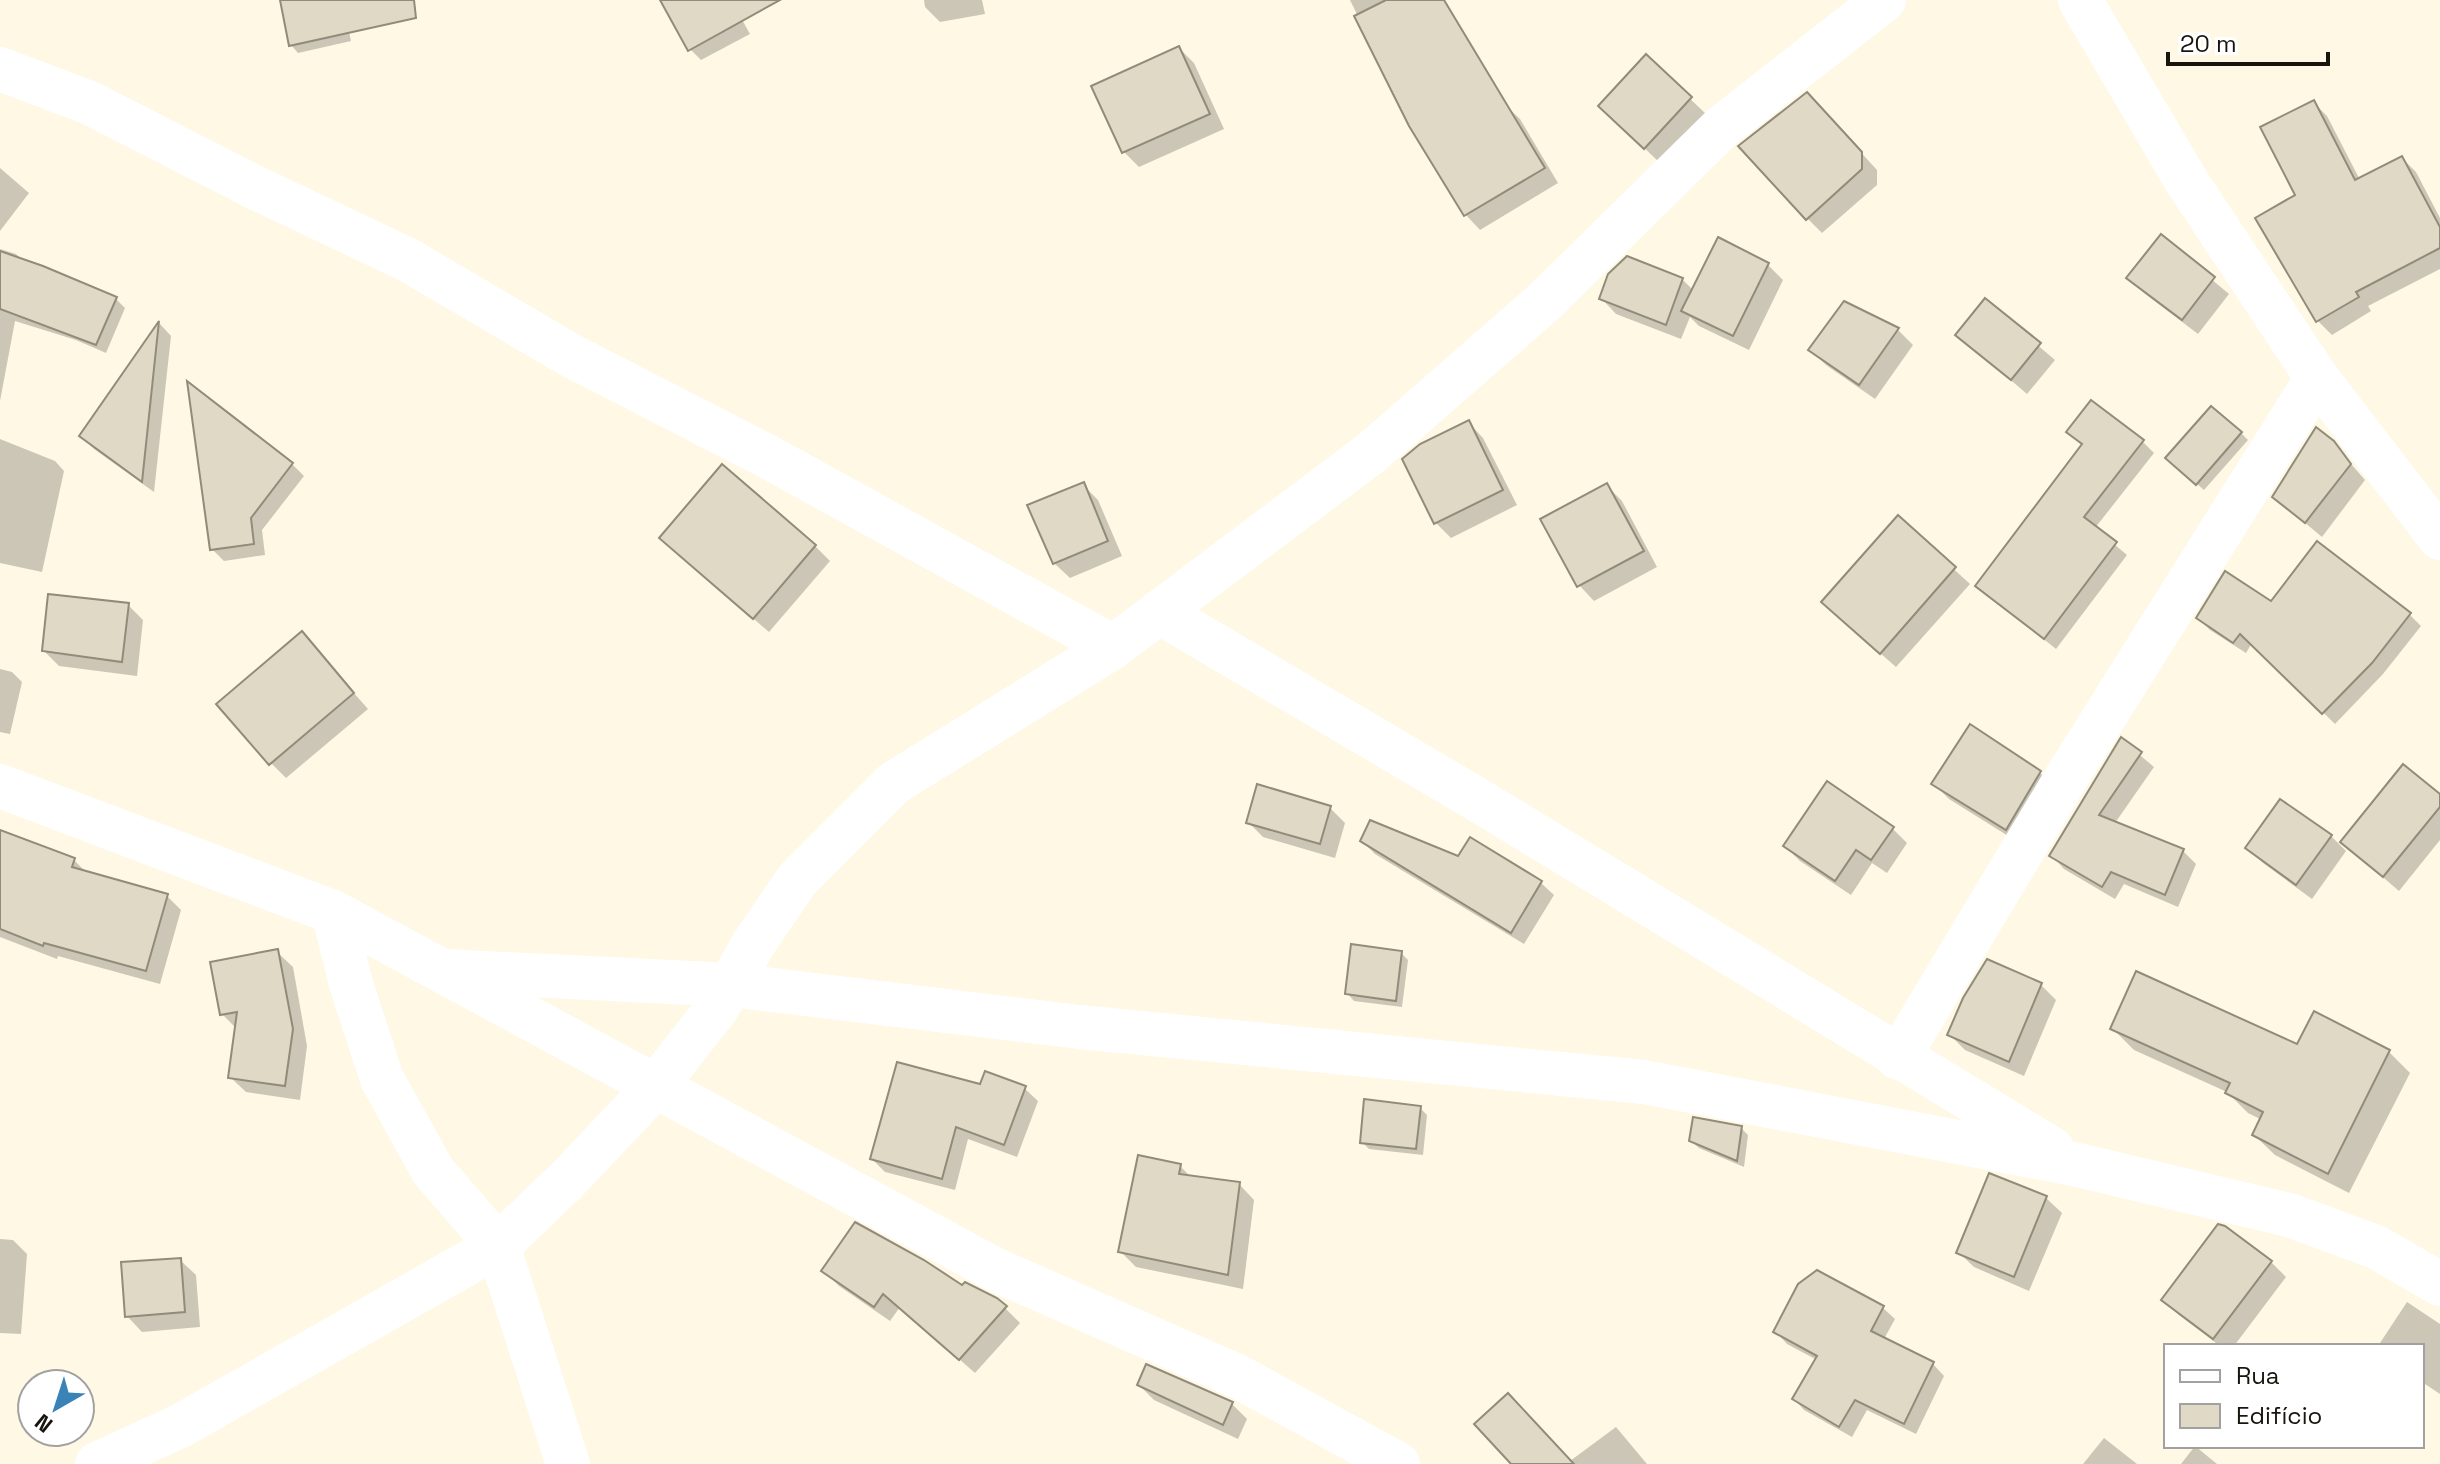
<svg xmlns="http://www.w3.org/2000/svg" width="2440" height="1464" viewBox="0 0 2440 1464" font-family="'Space Grotesk',sans-serif">
<style>
.shadow{fill:#0003}
.building{fill:#e0d9c6;stroke:#918b79;stroke-width:2}
.lines{fill:none;stroke-linecap:round;stroke-linejoin:round}
.street{stroke:#fff;stroke-width:44}
</style>
<rect width="100%" height="100%" fill="#fef8e4"/>
<g class="shadow">
<polygon points="287,0 342,0 351,41 298,53 291,45"/>
<polygon points="663,0 731,0 750,34 701,60 690,49"/>
<polygon points="924,0 982,0 985,14 940,22 925,7"/>
<polygon points="1350,0 1439,0 1504,104 1520,119 1558,183 1480,230 1465,214 1411,125"/>
<polygon points="1179,48 1194,63 1224,129 1139,167 1124,152"/>
<polygon points="1646,57 1706,114 1660,163 1616,121"/>
<polygon points="2313,102 2327,116 2360,180 2402,158 2416,172 2440,218 2440,269 2368,306 2371,311 2332,335 2318,321 2257,219 2297,196"/>
<polygon points="1822,110 1877,170 1877,185 1822,233 1807,218"/>
<polygon points="0,168 29,193 0,231"/>
<polygon points="2161,237 2229,294 2198,334 2144,293 2129,278"/>
<polygon points="1718,240 1768,265 1783,280 1749,350 1699,326 1690,317 1681,339 1616,314 1601,298 1682,279 1693,290"/>
<polygon points="0,249 16,254 25,262 115,298 125,308 106,353 76,340 15,321 0,401"/>
<polygon points="1985,301 2055,360 2027,394 1958,335"/>
<polygon points="160,324 171,336 154,492 94,449 81,436"/>
<polygon points="1898,330 1913,345 1875,399 1826,365 1811,350"/>
<polygon points="1468,422 1483,438 1517,505 1451,538 1436,523"/>
<polygon points="2069,432 2142,441 2154,453 2095,528 2127,555 2056,649 1977,586 2084,446"/>
<polygon points="2241,433 2248,440 2204,490 2175,465"/>
<polygon points="0,439 55,461 64,471 42,572 0,563"/>
<polygon points="2332,442 2365,480 2322,537 2274,497"/>
<polygon points="292,464 304,476 262,530 265,555 224,561 212,549"/>
<polygon points="1083,485 1098,500 1122,556 1070,578 1054,563"/>
<polygon points="1607,486 1622,501 1657,567 1594,601 1579,585"/>
<polygon points="1898,518 1970,584 1896,667 1839,617"/>
<polygon points="815,546 830,561 769,632 677,553"/>
<polygon points="2272,604 2410,615 2421,626 2383,674 2335,724 2252,643 2246,653 2210,630 2198,618"/>
<polygon points="128,605 143,620 137,676 59,666 44,651"/>
<polygon points="302,634 368,709 286,778 271,763"/>
<polygon points="0,669 12,672 22,682 10,734 0,732"/>
<polygon points="2122,740 2154,767 2115,823 2182,850 2196,864 2178,907 2124,884 2115,899 2064,869 2051,855"/>
<polygon points="2040,773 2055,788 2021,844 1949,799 1934,784"/>
<polygon points="2440,796 2440,840 2399,891 2342,842"/>
<polygon points="1330,808 1345,823 1335,858 1263,837 1248,822"/>
<polygon points="1892,828 1907,843 1887,873 1872,863 1851,895 1800,861 1785,846"/>
<polygon points="0,834 74,860 88,874 167,896 181,910 160,984 58,956 57,959 0,937"/>
<polygon points="2331,836 2346,851 2312,899 2263,863 2247,848"/>
<polygon points="1470,840 1541,883 1554,895 1524,944 1375,854 1362,841 1459,858"/>
<polygon points="277,952 293,967 307,1046 300,1100 246,1092 230,1077 237,1029 222,1014"/>
<polygon points="1401,953 1408,960 1402,1007 1354,1001 1347,993"/>
<polygon points="1987,962 2041,985 2056,1000 2024,1076 1965,1050 1950,1035"/>
<polygon points="2113,1029 2298,1047 2389,1052 2410,1073 2349,1193 2275,1155 2254,1135 2262,1120 2248,1113 2227,1092 2134,1050"/>
<polygon points="981,1086 1024,1088 1038,1101 1017,1157 968,1139 955,1190 885,1172 872,1159"/>
<polygon points="1420,1108 1427,1115 1423,1155 1369,1149 1362,1142"/>
<polygon points="1741,1128 1748,1135 1744,1167 1699,1148 1691,1141"/>
<polygon points="1180,1166 1191,1177 1239,1184 1254,1200 1243,1289 1136,1267 1120,1251"/>
<polygon points="1990,1176 2046,1198 2062,1213 2029,1291 1974,1267 1958,1252"/>
<polygon points="0,1239 13,1240 27,1254 21,1334 0,1333"/>
<polygon points="180,1260 196,1275 200,1327 142,1332 127,1316"/>
<polygon points="2271,1262 2286,1277 2234,1346 2220,1346 2179,1315 2164,1300"/>
<polygon points="824,1271 962,1288 1005,1308 1020,1323 975,1373 900,1307 890,1321 839,1286"/>
<polygon points="2407,1302 2440,1324 2440,1394 2422,1382 2422,1346 2378,1346"/>
<polygon points="1883,1308 1895,1319 1884,1339 1933,1364 1944,1376 1916,1434 1867,1410 1852,1437 1804,1410 1793,1398 1817,1360 1787,1344 1776,1332"/>
<polygon points="1139,1385 1232,1404 1247,1419 1238,1439 1154,1400"/>
<polygon points="1616,1427 1647,1464 1514,1464 1570,1461"/>
<polygon points="2104,1438 2137,1464 2083,1464"/>
<polygon points="2195,1446 2217,1464 2181,1464"/>
</g>
<g class="building">
<polygon points="280,0 414,0 416,18 289,46"/>
<polygon points="660,0 780,0 688,51"/>
<polygon points="1386,0 1444,0 1545,168 1464,216 1409,126 1354,16"/>
<polygon points="1179,46 1210,114 1122,153 1091,86"/>
<polygon points="1646,54 1692,97 1644,149 1598,106"/>
<polygon points="1807,92 1862,152 1862,169 1806,220 1738,146"/>
<polygon points="2314,100 2355,180 2402,156 2440,227 2440,248 2356,292 2359,297 2316,322 2255,218 2295,195 2260,127"/>
<polygon points="2161,234 2215,277 2182,320 2126,278"/>
<polygon points="1718,237 1769,263 1733,336 1681,311"/>
<polygon points="0,251 43,266 117,297 96,345 0,309"/>
<polygon points="1627,256 1683,278 1666,325 1599,299 1608,274"/>
<polygon points="1985,298 2041,343 2011,380 1955,335"/>
<polygon points="1844,301 1899,328 1859,385 1808,350"/>
<polygon points="159,321 142,482 79,436"/>
<polygon points="187,381 293,463 251,518 254,544 210,550"/>
<polygon points="2091,400 2144,440 2084,517 2117,542 2044,639 1975,586 2082,444 2066,432"/>
<polygon points="2211,406 2242,432 2196,485 2165,458"/>
<polygon points="1469,420 1503,490 1434,524 1402,459 1420,444"/>
<polygon points="2316,427 2334,441 2351,464 2305,523 2272,497"/>
<polygon points="722,464 816,545 753,619 659,538"/>
<polygon points="1084,482 1108,541 1053,564 1027,505"/>
<polygon points="1607,483 1644,551 1577,587 1540,519"/>
<polygon points="1898,515 1956,567 1880,654 1821,602"/>
<polygon points="2317,541 2411,613 2372,663 2322,714 2240,634 2233,643 2196,618 2225,571 2271,601"/>
<polygon points="48,594 129,603 122,662 42,651"/>
<polygon points="302,631 354,693 269,765 216,704"/>
<polygon points="1970,724 2041,771 2006,830 1931,784"/>
<polygon points="2121,737 2142,752 2099,815 2184,849 2165,895 2111,872 2102,887 2049,856"/>
<polygon points="2403,764 2440,794 2440,807 2383,877 2340,842"/>
<polygon points="1827,781 1894,827 1871,860 1856,850 1835,881 1783,846"/>
<polygon points="1257,784 1331,806 1320,844 1246,823"/>
<polygon points="2280,799 2332,835 2296,885 2245,848"/>
<polygon points="1370,820 1458,856 1470,837 1542,881 1511,933 1360,841"/>
<polygon points="0,830 75,858 72,867 168,894 146,971 44,943 43,946 0,929"/>
<polygon points="1351,944 1402,951 1396,1001 1345,994"/>
<polygon points="278,949 293,1029 285,1086 228,1078 237,1012 220,1015 210,962"/>
<polygon points="1987,959 2042,983 2009,1062 1947,1035 1963,998"/>
<polygon points="2136,971 2297,1044 2314,1011 2390,1050 2328,1174 2252,1135 2263,1112 2225,1093 2230,1083 2110,1029"/>
<polygon points="897,1062 980,1084 985,1071 1026,1086 1004,1145 956,1127 942,1179 870,1159"/>
<polygon points="1364,1099 1421,1106 1416,1149 1360,1143"/>
<polygon points="1693,1117 1742,1126 1737,1161 1689,1141"/>
<polygon points="1138,1155 1181,1164 1179,1174 1240,1182 1228,1275 1118,1252"/>
<polygon points="1989,1173 2047,1196 2014,1277 1956,1253"/>
<polygon points="855,1222 924,1260 962,1285 965,1282 997,1298 1007,1306 959,1360 883,1294 874,1307 821,1271"/>
<polygon points="2218,1224 2225,1226 2272,1261 2213,1339 2161,1300"/>
<polygon points="181,1258 185,1312 125,1317 121,1262"/>
<polygon points="1817,1270 1884,1306 1871,1331 1934,1362 1904,1424 1855,1400 1839,1427 1792,1399 1817,1356 1773,1332 1798,1284"/>
<polygon points="1146,1364 1233,1402 1223,1425 1137,1385"/>
<polygon points="1508,1393 1574,1464 1511,1464 1474,1424"/>
</g>
<g class="lines">
<g class="street">
<polyline points="2080,0 2187,182 2317,378 2440,538"/>
<polyline points="0,69 90,103 252,186 408,260 570,355 774,460 1113,647"/>
<polyline points="1159,612 1478,800 2052,1149"/>
<polyline points="0,786 333,912 996,1270 1239,1377 1398,1464"/>
<polyline points="333,912 351,984 382,1079 433,1171 498,1246 568,1464"/>
<polyline points="445,971 731,985 1080,1027 1644,1082 2078,1165 2289,1215 2376,1247 2440,1284"/>
<polyline points="1898,1058 2066,778 2317,378"/>
<polyline points="97,1464 180,1426 498,1246 568,1179 656,1086 717,1008 754,943 797,880 894,783 1113,647 1371,453 1544,302 1722,127 1884,0"/>
</g>
</g>
<rect x="2164" y="1344" width="260" height="104" fill="#ffffff" stroke="#a2a19f" stroke-width="2"/>
<rect x="2180" y="1370" width="40" height="12" fill="#ffffff" stroke="#a2a19f" stroke-width="2"/>
<text x="2236" y="1384" font-size="24" fill="#17150e">Rua</text>
<rect x="2180" y="1404" width="40" height="24" fill="#e0d9c6" stroke="#a2a19f" stroke-width="2"/>
<text x="2236" y="1424" font-size="24" fill="#17150e">Edifício</text>
<g transform="translate(56 1408) rotate(219)"><circle r="38" fill="#ffffff" stroke="#a2a19f" stroke-width="2"/>
<path d="M0-6L14 30L0 20L-14 30Z" fill="#3983b7"/>
<text y="-12" font-size="22" font-weight="bold" text-anchor="middle" fill="#17150e">N</text>
</g>
<path d="M2168 52v12h160v-12" fill="none" stroke="#17150e" stroke-width="4"/>
<text x="2180" y="52" font-size="24" fill="#17150e" stroke="#ffffff" stroke-width="6" paint-order="stroke">20 m</text>
</svg>
